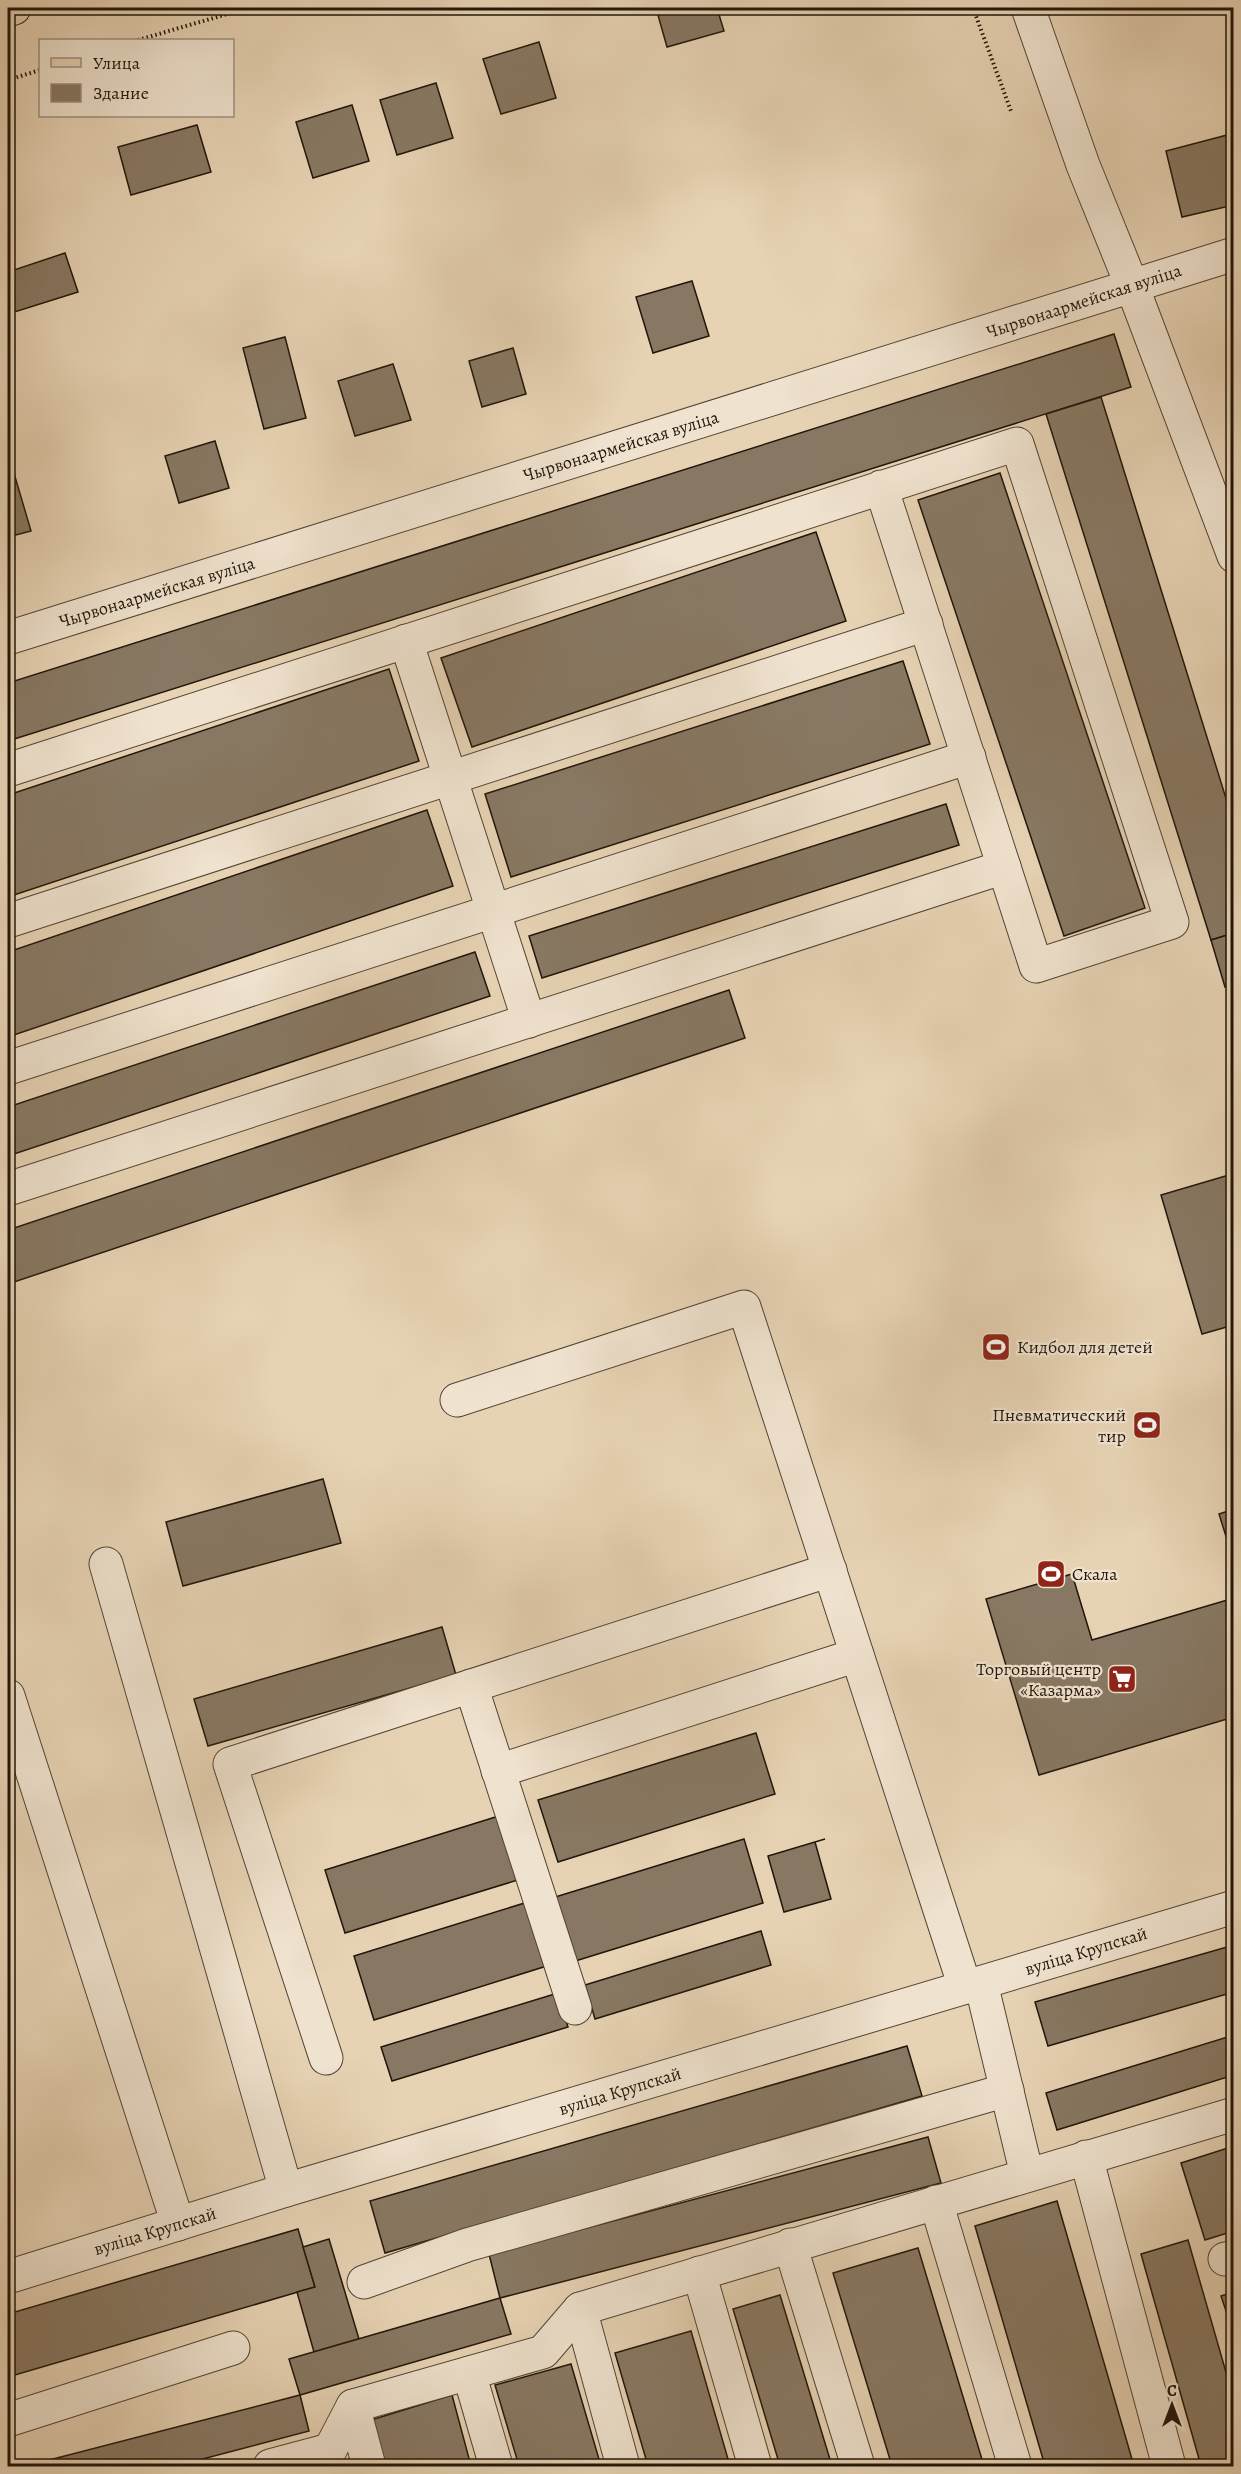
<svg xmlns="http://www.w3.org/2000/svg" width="1241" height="2474" viewBox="0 0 1241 2474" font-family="Alegreya,serif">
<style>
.building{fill:#887863;stroke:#21160b;stroke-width:1.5}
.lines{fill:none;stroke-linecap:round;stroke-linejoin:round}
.minor-casing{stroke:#524535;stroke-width:35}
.major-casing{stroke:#21160b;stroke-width:35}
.path{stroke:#21160b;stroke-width:4;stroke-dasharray:1.5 3;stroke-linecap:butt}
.minor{stroke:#efe2ce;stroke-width:33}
.major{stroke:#e7d3b4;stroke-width:33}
.labels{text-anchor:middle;stroke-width:4.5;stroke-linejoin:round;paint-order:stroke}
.street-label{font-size:18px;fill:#21160b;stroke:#efe2ce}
.poi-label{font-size:18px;fill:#21160b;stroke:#efe2ce;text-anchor:start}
</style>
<rect width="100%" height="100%" fill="#e7d3b4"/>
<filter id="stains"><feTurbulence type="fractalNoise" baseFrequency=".00333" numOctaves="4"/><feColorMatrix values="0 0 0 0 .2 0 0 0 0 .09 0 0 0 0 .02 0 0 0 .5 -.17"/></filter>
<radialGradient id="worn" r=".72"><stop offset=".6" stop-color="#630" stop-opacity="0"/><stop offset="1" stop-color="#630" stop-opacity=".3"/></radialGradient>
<g class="building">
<polygon points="656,8 717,8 724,31 667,47"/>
<polygon points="539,42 556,98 501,114 483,59"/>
<polygon points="436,83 453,138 397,155 380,100"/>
<polygon points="352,105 369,161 313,178 296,122"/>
<polygon points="197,125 211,172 131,195 118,147"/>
<polygon points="1231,134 1234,143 1234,205 1182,217 1166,151"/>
<polygon points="65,253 78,292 8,314 8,272"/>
<polygon points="692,281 709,336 653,353 636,297"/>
<polygon points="1114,334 1131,387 8,741 8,683"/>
<polygon points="285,337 306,418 264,429 243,348"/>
<polygon points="513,348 526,394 482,407 469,361"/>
<polygon points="393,364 411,420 355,436 338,381"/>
<polygon points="1101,397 1234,824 1234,933 1211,940 1046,414"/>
<polygon points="215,441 229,488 179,503 165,456"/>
<polygon points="11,463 31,531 8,537 8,464"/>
<polygon points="1000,473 1145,908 1064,936 918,500"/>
<polygon points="816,532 846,621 472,747 441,658"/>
<polygon points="903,661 930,744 511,877 485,794"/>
<polygon points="389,669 419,761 8,897 8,795"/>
<polygon points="946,804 959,845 542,978 529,936"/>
<polygon points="427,810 453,886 8,1037 8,952"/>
<polygon points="1234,933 1234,984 1225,987 1211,940"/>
<polygon points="475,952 490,996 8,1156 8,1107"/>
<polygon points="729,990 745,1038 8,1284 8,1230"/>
<polygon points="1229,1175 1234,1191 1234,1325 1202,1334 1161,1195"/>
<polygon points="323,1479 341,1543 183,1586 166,1522"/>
<polygon points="1234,1509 1234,1562 1219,1514"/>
<polygon points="1072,1574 1092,1640 1234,1598 1234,1717 1039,1775 986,1599"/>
<polygon points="442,1627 456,1675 208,1746 194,1699"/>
<polygon points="756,1733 775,1794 558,1862 538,1800"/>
<polygon points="502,1815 521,1879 345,1933 325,1870"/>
<polygon points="744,1839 763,1903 572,1962 552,1898"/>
<polygon points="825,1839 815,1842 831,1899 784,1912 768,1856"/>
<polygon points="531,1901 550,1965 374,2020 354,1956"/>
<polygon points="761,1931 771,1965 595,2019 585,1985"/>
<polygon points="1234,1945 1234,1992 1048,2046 1035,2002"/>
<polygon points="558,1993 568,2027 392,2081 381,2047"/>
<polygon points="1234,2035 1234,2075 1057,2130 1046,2093"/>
<polygon points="907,2046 922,2096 385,2253 370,2201"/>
<polygon points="928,2137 941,2183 500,2298 489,2254"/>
<polygon points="1234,2146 1234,2231 1205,2240 1181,2163"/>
<polygon points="1057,2201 1134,2466 1045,2466 975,2226"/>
<polygon points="298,2229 315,2287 8,2377 8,2314"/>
<polygon points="329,2239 359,2339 314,2352 297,2292 315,2287 303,2247"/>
<polygon points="1188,2240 1234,2400 1234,2466 1201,2466 1141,2254"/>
<polygon points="918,2248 984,2466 892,2466 833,2273"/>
<polygon points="1234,2292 1234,2335 1221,2296"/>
<polygon points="780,2295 832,2466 780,2466 733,2309"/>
<polygon points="500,2298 511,2334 300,2395 289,2359"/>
<polygon points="691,2331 730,2466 648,2466 615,2353"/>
<polygon points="571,2364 601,2466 519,2466 495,2385"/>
<polygon points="300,2395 309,2431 176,2466 26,2466"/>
<polygon points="452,2395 471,2466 381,2466 368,2421"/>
</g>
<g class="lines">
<g class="minor-casing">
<g id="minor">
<polyline points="1028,8 1083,165 1132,286 1234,556"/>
<polyline points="8,638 1234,254"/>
<polyline points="406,641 529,1021"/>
<polyline points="8,770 1017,444 1172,922 1036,966 881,487"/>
<polyline points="8,921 926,624"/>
<polyline points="8,1068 969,757"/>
<polyline points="8,1189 1004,867"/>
<polyline points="457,1400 744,1307 965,1987"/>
<polyline points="106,1564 286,2190"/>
<polyline points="471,1686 575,2008"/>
<polyline points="8,1696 178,2224"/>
<polyline points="498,1771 857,1655"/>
<polyline points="981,1983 1027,2175"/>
<polyline points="326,2058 230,1764 830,1570"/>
<polyline points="1086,2157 1169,2466"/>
<polyline points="936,2202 1015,2466"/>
<polyline points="790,2245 858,2466"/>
<polyline points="1225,2259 1234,2257"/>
<polyline points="699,2273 755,2466"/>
<polyline points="8,2277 286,2190 1234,1907"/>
<polyline points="364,2282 467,2245 1007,2090"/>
<polyline points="580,2309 623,2466"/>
<polyline points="469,2373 496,2466"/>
<polyline points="353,2406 369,2466"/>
<polyline points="8,2420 233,2348"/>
<polyline points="270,2466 330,2450 353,2406 543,2352 580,2309 1234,2114"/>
</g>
</g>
<g class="major-casing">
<polyline id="major" points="8,10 14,8"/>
</g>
<g class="path">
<polyline points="973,8 1011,111"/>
<polyline points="138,40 248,8"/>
<polyline points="8,80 40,70"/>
</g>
<use href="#minor" class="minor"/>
<use href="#major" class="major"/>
</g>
<defs>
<g id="stadium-square" transform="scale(1.5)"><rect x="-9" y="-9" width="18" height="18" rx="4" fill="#8f2418" stroke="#efe2ce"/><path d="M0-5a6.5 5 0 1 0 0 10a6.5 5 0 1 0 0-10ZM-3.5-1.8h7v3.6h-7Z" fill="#fff"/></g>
<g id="supermarket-square" transform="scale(1.5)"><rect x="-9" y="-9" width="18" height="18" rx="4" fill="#8f2418" stroke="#efe2ce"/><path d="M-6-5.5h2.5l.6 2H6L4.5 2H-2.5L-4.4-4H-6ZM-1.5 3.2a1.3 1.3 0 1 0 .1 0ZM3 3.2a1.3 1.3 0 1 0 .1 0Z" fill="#fff"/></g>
</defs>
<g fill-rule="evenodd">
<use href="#stadium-square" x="996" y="1347"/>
<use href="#stadium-square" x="1147" y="1425"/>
<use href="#stadium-square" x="1051" y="1574"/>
<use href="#supermarket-square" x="1122" y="1679"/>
</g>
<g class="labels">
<g class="street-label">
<text transform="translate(1084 301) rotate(-18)" y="6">Чырвонаармейская вуліца</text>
<text transform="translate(621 446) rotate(-17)" y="6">Чырвонаармейская вуліца</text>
<text transform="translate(157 592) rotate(-17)" y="6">Чырвонаармейская вуліца</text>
<text transform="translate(1086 1951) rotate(-17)" y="6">вуліца Крупскай</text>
<text transform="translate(620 2091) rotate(-17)" y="6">вуліца Крупскай</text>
<text transform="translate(155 2231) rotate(-17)" y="6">вуліца Крупскай</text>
</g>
<g class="poi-label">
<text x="1017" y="1353">Кидбол для детей</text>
<text x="1126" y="1421" text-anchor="end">Пневматический<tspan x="1126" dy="21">тир</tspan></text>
<text x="1072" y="1580">Скала</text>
<text x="1101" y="1675" text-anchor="end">Торговый центр<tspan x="1101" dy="21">«Казарма»</tspan></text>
</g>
</g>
<rect width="1241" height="2474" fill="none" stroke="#e7d3b4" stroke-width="30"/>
<rect x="9" y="9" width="1223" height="2456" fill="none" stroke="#21160b" stroke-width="3"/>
<rect x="15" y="15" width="1211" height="2444" fill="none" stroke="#21160b" stroke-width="1.5"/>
<rect x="39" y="39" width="195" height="78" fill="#efe2ce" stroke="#9d9080" stroke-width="1.5"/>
<rect x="51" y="58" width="30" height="9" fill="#e7d3b4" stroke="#9d9080" stroke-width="1.5"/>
<text x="93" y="69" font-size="18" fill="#21160b">Улица</text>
<rect x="51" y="84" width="30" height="18" fill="#887863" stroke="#9d9080" stroke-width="1.5"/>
<text x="93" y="99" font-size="18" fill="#21160b">Здание</text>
<g transform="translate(1172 2405)" stroke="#efe2ce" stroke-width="4.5" paint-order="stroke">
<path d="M0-4.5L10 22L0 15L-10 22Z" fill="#21160b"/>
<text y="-9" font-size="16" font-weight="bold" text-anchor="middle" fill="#21160b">С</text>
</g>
<rect width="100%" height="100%" filter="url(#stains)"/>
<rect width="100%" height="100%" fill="url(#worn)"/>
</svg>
